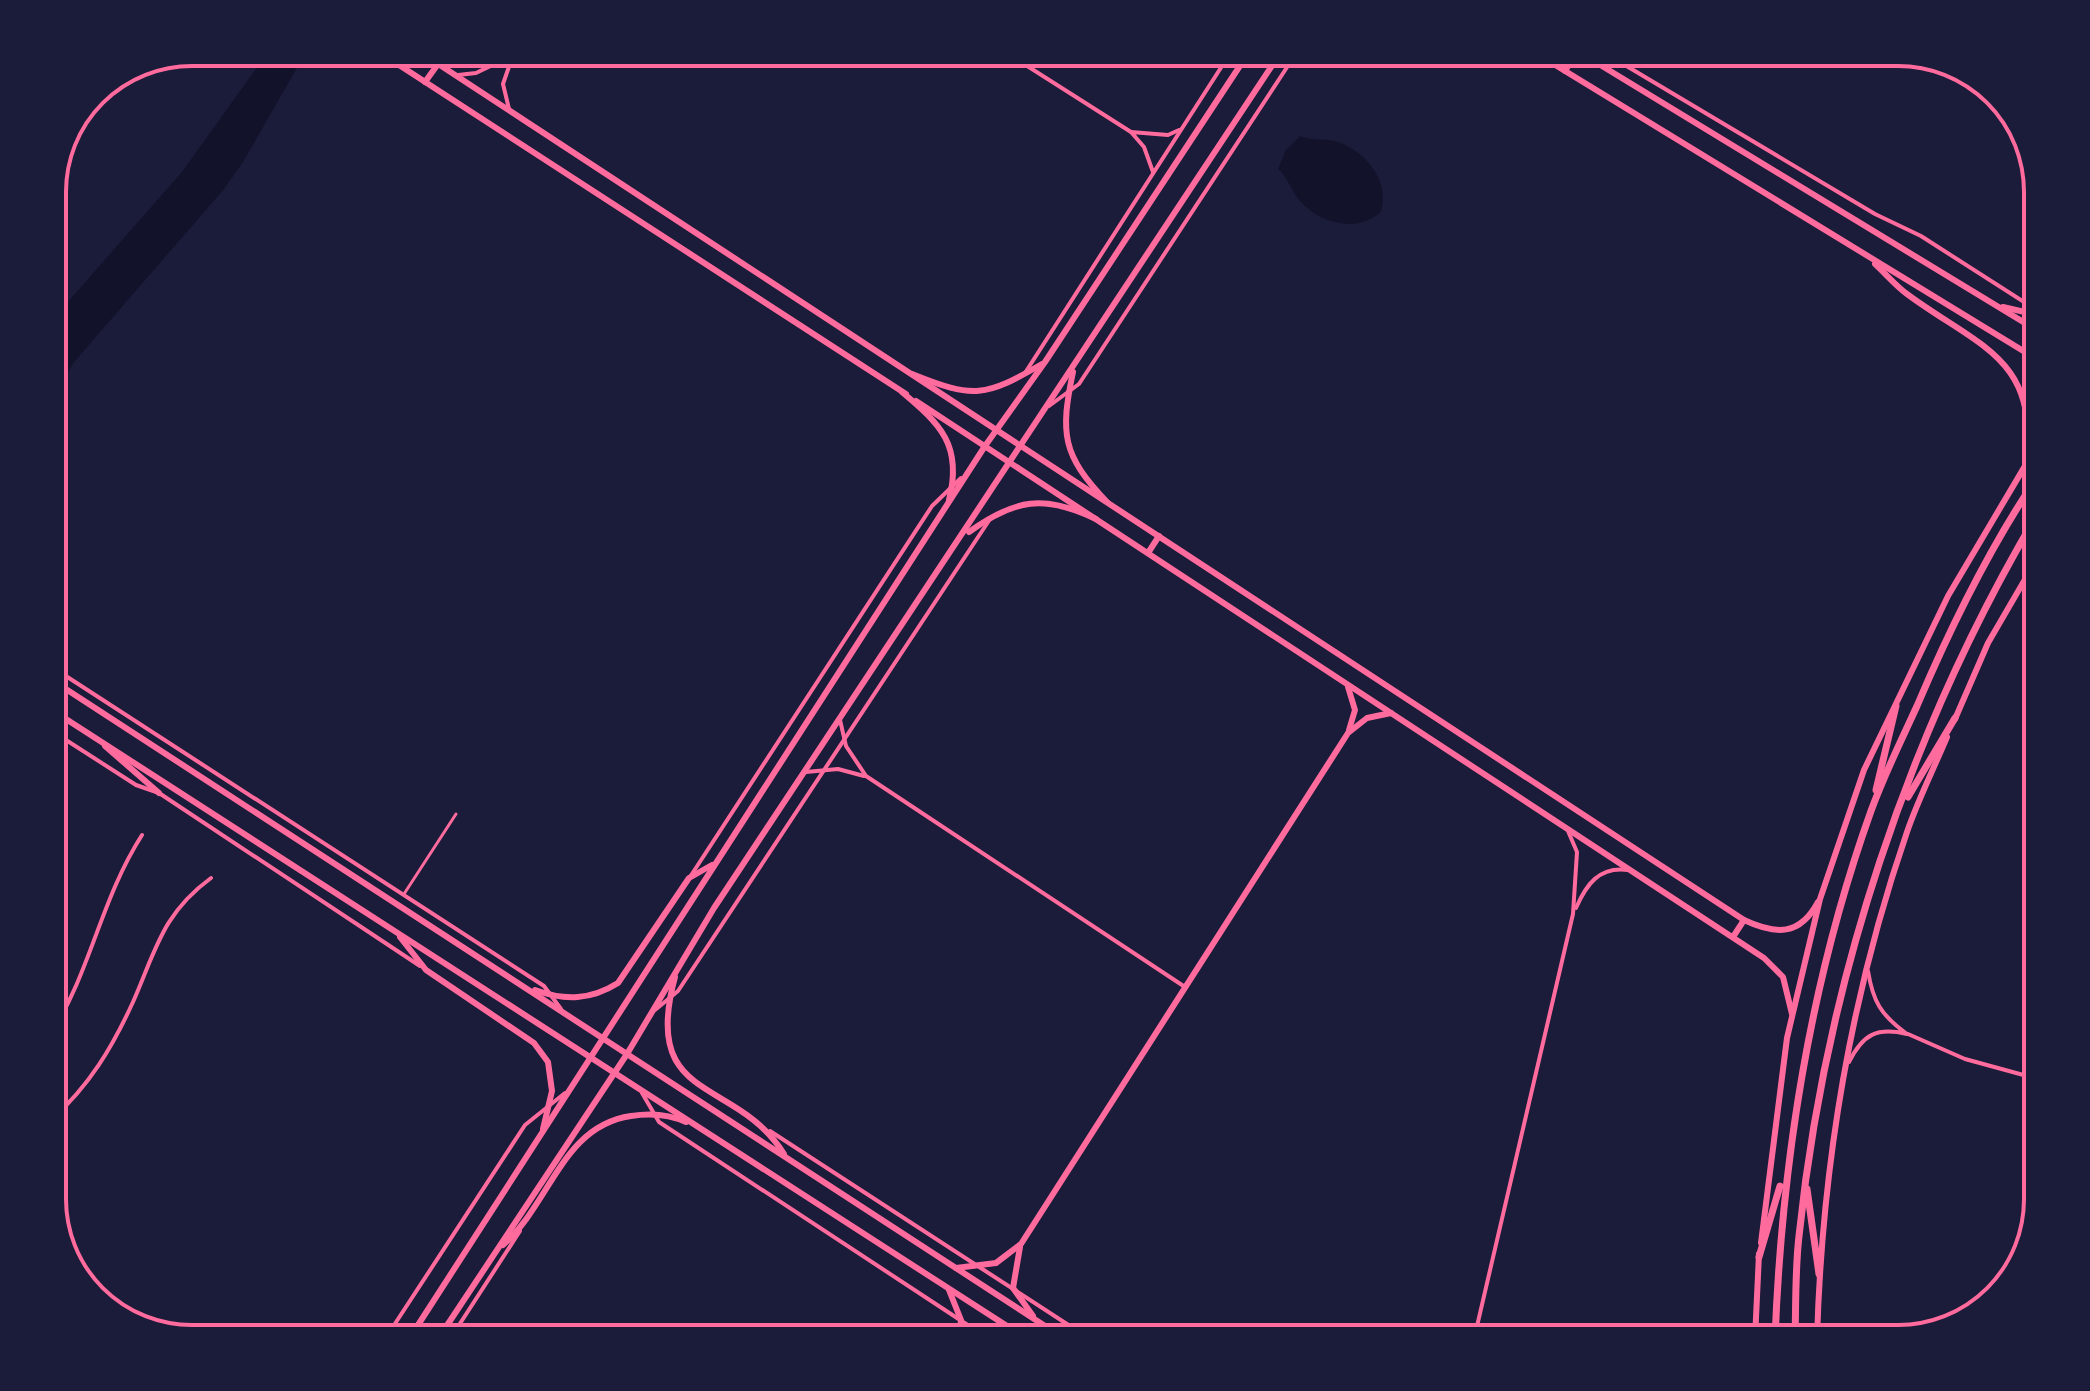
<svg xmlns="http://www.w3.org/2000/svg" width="2090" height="1391" viewBox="0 0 2090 1391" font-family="Rubik,sans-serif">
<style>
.water{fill:#12122b}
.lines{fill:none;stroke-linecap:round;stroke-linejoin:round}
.pedestrian{stroke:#ff6b9d;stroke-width:3}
.minor{stroke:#ff6b9d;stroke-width:4}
.tertiary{stroke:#ff6b9d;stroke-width:6}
.secondary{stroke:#ff6b9d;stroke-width:6}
.trunk{stroke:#ff6b9d;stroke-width:7}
.rim{fill:none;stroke:#ff6b9d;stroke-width:4}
</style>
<rect width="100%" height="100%" fill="#1b1b3a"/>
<g class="water">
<polygon points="268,52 306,52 243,162 224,189 74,362 52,398 52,320 182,172"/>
<path d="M1300,136C1312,141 1326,138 1338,142C1367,152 1390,182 1381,212C1357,233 1320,224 1300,201C1291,191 1288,177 1278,169L1286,150Z"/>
</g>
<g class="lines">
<polyline class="pedestrian" points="404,894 456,814"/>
<g class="minor">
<polyline points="1005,52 1131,132"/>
<polyline points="1603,52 1875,214 1921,236 2038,311"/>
<polyline points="458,75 476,73 513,55 503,84 509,109"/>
<polyline points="1153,172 1144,147 1131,132 1168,135 1179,130"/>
<polyline points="1025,373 1231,52"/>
<polyline points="1049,406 1079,384 1297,52"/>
<polyline points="52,667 544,986 561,1009"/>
<polyline points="840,720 846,746 866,776 1185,987"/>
<polyline points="52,731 136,785 159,793 420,966"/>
<polyline points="806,772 838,769 864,776"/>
<polyline points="690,877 932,506 961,478"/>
<path d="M1576,908C1586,885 1599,866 1628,870"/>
<polyline points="655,1010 678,991 990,519"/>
<path d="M52,1032C91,970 101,899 142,835"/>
<polyline points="1908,1034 1965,1059 2038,1079"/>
<path d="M1849,1062C1863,1034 1877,1027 1907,1034C1881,1015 1873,1002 1868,971"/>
<polyline points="642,1093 659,1122 989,1339"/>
<path d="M52,1119C89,1086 112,1048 133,1002C156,950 162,914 211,878"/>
<polyline points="770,1131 1090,1339"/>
<polyline points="385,1339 525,1125 565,1093"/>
<polyline points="450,1339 520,1231"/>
<polyline points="1474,1339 1573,914 1577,852 1568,831"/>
</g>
<g class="tertiary">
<polyline points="379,52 906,394"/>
<path d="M420,52L1744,920C1776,935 1800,936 1818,902"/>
<polyline points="425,82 438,64"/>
<polyline points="916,401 1764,958 1783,977 1792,1014"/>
<polyline points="1148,553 1159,536"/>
<polyline points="1348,687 1355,710 1349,730"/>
<polyline points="1733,937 1744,920"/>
<polyline points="1020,1247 1013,1288 1033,1316"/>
<polyline points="956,1268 996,1263 1021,1244 1348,733 1367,718 1391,713"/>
<polyline points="949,1290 961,1320 959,1339"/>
<polyline points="974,1339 1003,1333 1025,1338"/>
</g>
<g class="secondary">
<polyline points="1534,52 2038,360"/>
<polyline points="1579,52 2038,331"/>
<polyline points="1565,71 1577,52"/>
<path d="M1875,264C1886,274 1896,286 1907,294C1977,346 2040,358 2026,462"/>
<polyline points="2003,307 2038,315"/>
<path d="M1073,372C1060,434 1062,455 1107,502"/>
<path d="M912,374C974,399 985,397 1042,364"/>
<path d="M902,392C940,424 963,445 949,500"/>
<path d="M969,532C1015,499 1044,494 1096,519"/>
<polyline points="52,680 1065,1339"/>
<polyline points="52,710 1027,1339"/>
<polyline points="1955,719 1988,643 2038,557"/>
<polyline points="105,746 159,793"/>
<polyline points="400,937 426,970 534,1043 548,1062 552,1091 543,1129"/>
<path d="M675,977C640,1105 736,1076 784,1154"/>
<path d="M535,990C565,1001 591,1000 618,983L689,878L712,865"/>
<polyline points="1761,1243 1787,1038 1820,899 1864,770 1948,596 2038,444"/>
<path d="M503,1245C551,1203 562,1126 631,1116C650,1113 668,1114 686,1122"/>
<polyline points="409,1339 985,446 1045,362 1249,52"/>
<polyline points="438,1339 627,1054 714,908 1281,52"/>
<polyline points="1755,1339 1759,1254"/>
<path d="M1817,1339C1822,1168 1851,994 1907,832C1918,800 1934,768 1947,737"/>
</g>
<g class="trunk">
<polyline points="1876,790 1896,706"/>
<polyline points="1908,797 1955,718"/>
<polyline points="1807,1189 1819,1274"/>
<polyline points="1759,1257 1780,1186"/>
<path d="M1775,1339C1782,1159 1810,981 1871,811C1884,775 1901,741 1917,706C1951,626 1989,548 2038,476"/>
<path d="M1795,1339C1796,1305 1795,1270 1799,1236C1825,984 1909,730 2038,513"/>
</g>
</g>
<path d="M0 0H2090V1391H0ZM192 66H1898A126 126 0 0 1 2024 192V1199A126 126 0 0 1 1898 1325H192A126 126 0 0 1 66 1199V192A126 126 0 0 1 192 66Z" fill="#1b1b3a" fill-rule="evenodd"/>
<path class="rim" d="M192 66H1898A126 126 0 0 1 2024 192V1199A126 126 0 0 1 1898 1325H192A126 126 0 0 1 66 1199V192A126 126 0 0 1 192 66Z"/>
</svg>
